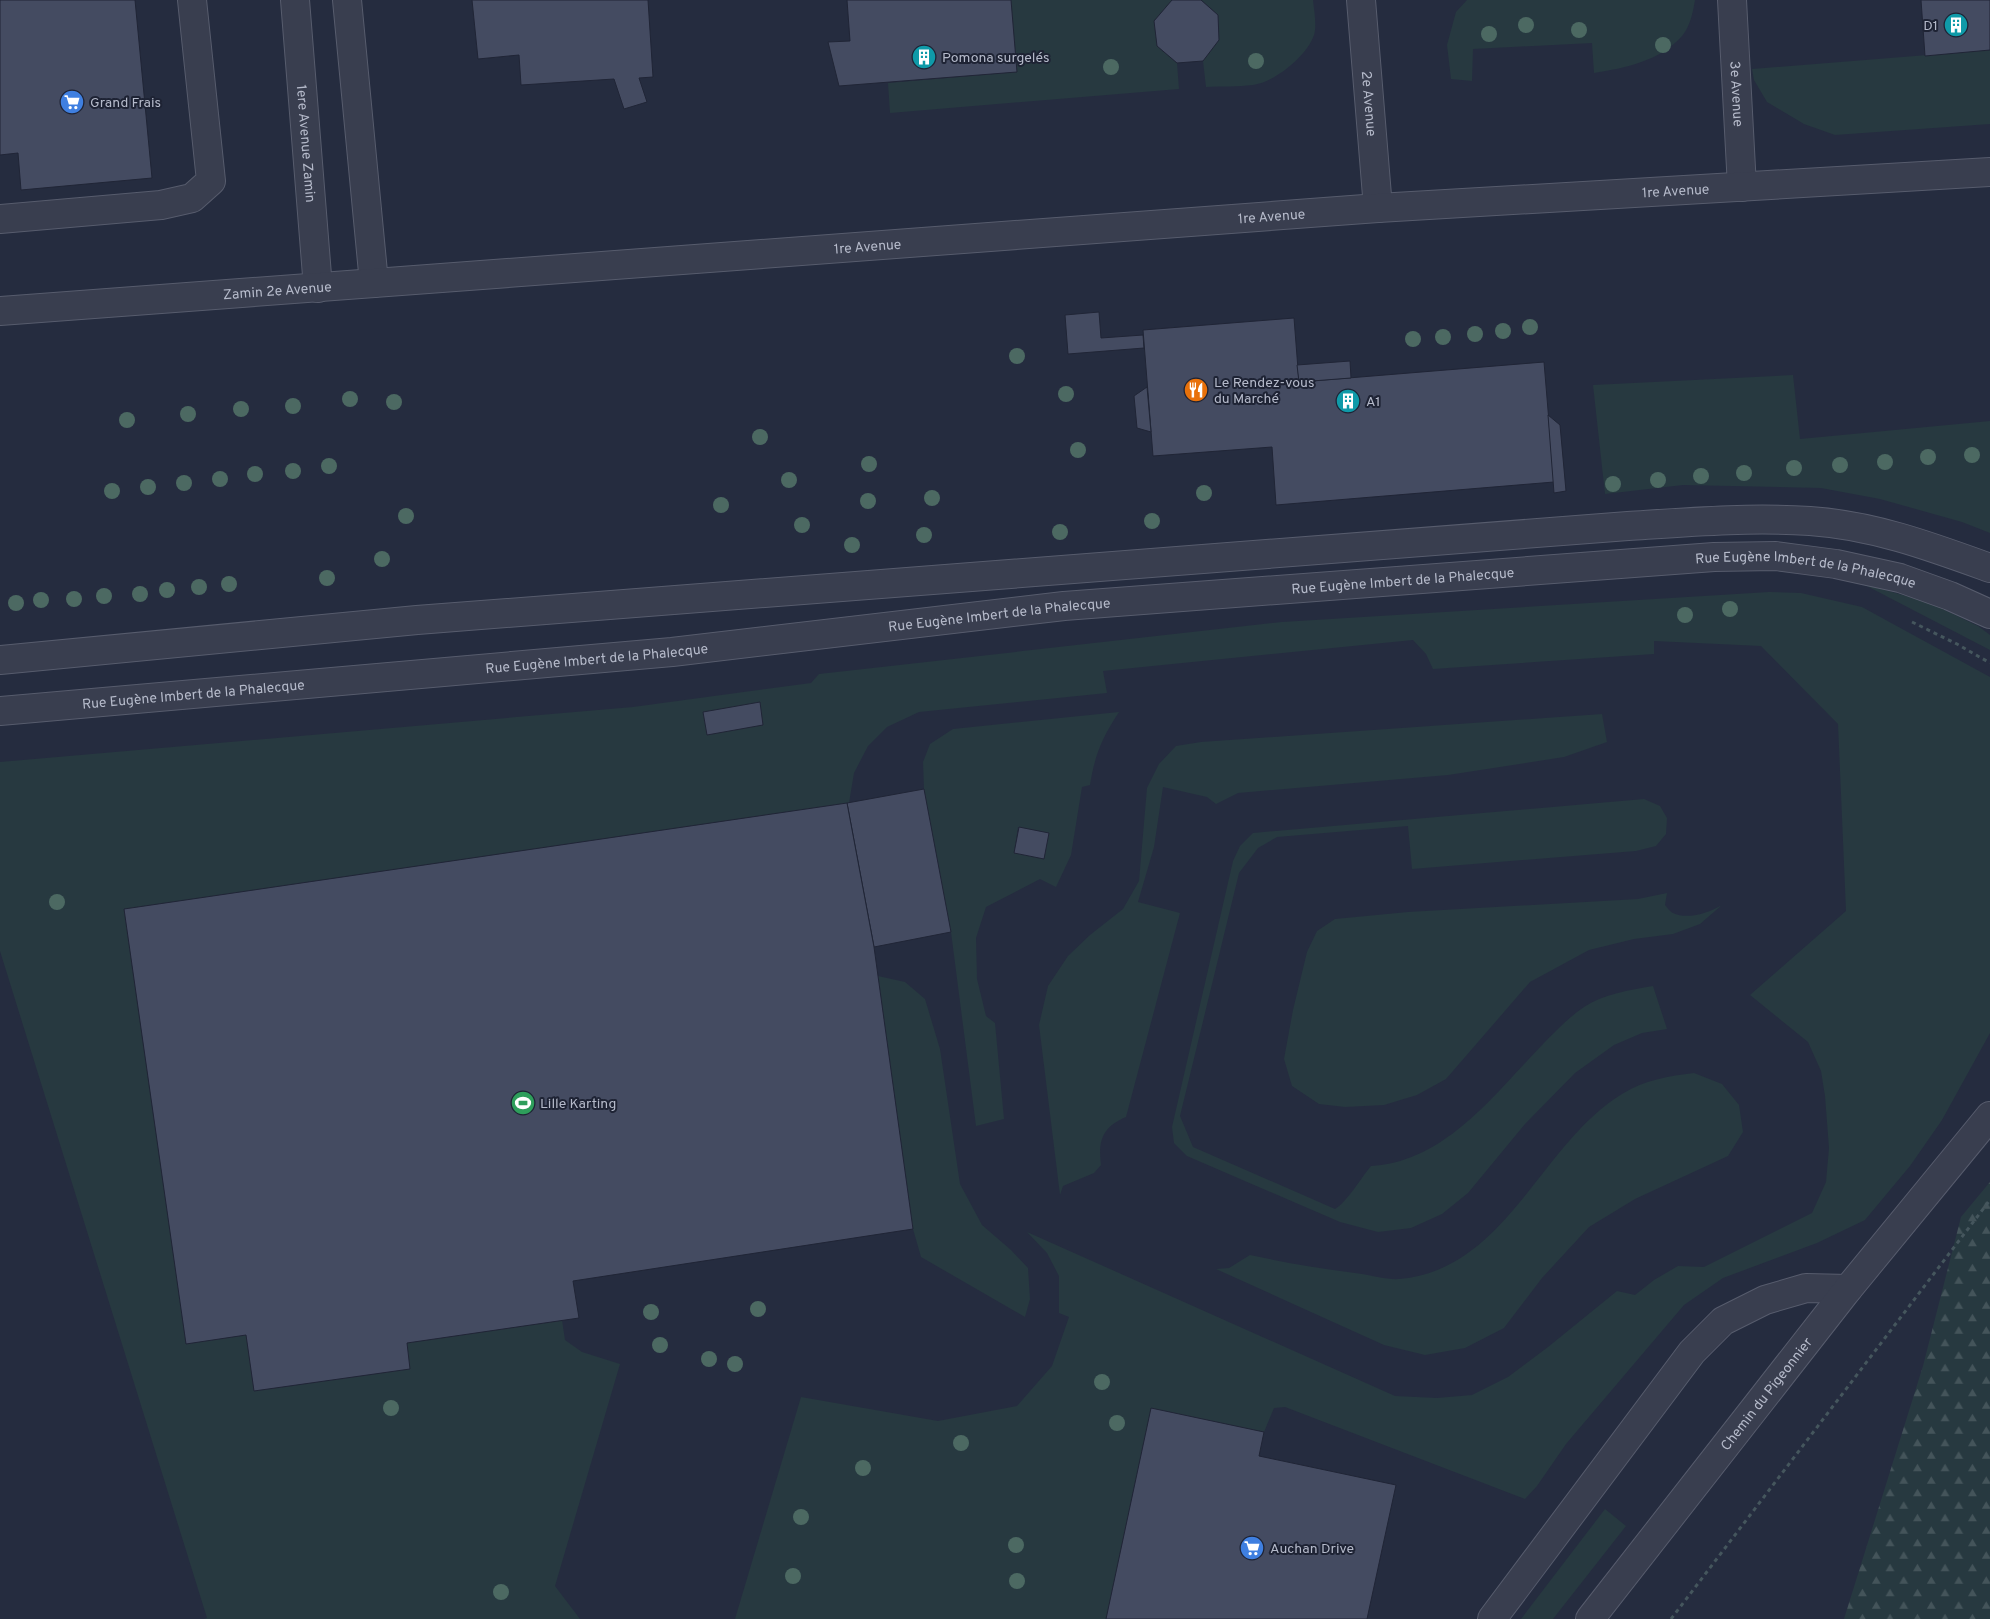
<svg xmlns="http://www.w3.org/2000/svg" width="1990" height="1619" viewBox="0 0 1990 1619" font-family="Overpass,sans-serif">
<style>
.green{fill:#273940;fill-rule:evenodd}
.forest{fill:url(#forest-firs)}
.building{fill:#444b61;stroke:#202536}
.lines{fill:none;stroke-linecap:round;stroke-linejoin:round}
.minor-casing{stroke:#575c6d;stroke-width:30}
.path{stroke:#45565d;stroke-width:3;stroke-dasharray:4 4;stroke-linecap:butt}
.minor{stroke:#393e4f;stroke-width:28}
.tree{fill:#4c6962}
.labels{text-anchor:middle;stroke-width:4;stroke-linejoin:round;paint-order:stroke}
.poi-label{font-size:14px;fill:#b5baca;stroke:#1e2334;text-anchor:start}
.street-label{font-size:14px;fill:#b5baca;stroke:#1e2334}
</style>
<defs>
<pattern id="forest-firs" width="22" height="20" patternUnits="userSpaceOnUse" patternTransform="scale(1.25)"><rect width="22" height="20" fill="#273940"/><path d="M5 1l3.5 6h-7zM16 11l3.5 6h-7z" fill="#44545a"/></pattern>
</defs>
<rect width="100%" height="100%" fill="#252c3f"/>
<g class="green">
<polygon points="1011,0 1176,0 1172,1 1154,21 1157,46 1177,63 1179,89 890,113 888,83 1017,72"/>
<path d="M1201,0H1313C1314,10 1317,26 1314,35C1307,56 1275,82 1253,85C1238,87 1222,86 1206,87L1203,61L1219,40L1218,15Z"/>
<path d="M1467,0H1695C1693,12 1690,27 1682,36C1660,61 1625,68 1594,73L1592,43L1473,49L1472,81L1451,79L1447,45L1456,12Z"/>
<polygon points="1990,50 1990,124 1835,135 1804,124 1767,102 1754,80 1752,69"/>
<polygon points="1793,375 1800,439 1990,421 1990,533 1962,522 1880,499 1821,488 1683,485 1605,494 1593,385"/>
<polygon points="1863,584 1928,602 1978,626 1990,635 1990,650"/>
<polygon points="1769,592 1801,593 1862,607 1990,677 1990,1033 1942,1120 1910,1166 1865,1220 1817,1243 1723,1278 1684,1305 1566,1444 1537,1486 1525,1499 1285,1407 1274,1408 1264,1432 1151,1408 1106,1619 735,1619 801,1397 938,1421 1017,1406 1052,1366 1069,1317 1059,1313 1059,1276 1047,1253 1027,1232 1395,1396 1437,1398 1472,1395 1508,1377 1548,1347 1617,1291 1635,1295 1654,1280 1678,1266 1704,1267 1812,1213 1826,1182 1829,1148 1825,1096 1821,1071 1808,1042 1750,995 1846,911 1838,724 1761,646 1654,641 1654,654 1433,669 1426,654 1413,640 1103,671 1107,693 919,712 887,727 868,746 854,773 849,803 124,910 186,1344 246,1335 254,1391 409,1369 407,1343 562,1320 565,1340 582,1352 620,1364 555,1586 580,1619 204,1619 207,1618 0,951 0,762 633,707 811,683 819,674 1282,622"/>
<path d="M1119,712C1102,738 1095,754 1090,785L1082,787L1071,855L1056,887L1040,879L986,907L976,938L977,979L986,1016L995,1023L1004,1119L976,1126L951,932L924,789L923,762L930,744L953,729ZM1018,827L1049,833L1044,858L1014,853Z"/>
<path d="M1602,714L1607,742L1564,757L1448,775L1238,793L1216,804L1207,797L1163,787L1154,847L1138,902L1180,913L1126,1117C1102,1127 1098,1141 1101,1165L1094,1173L1063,1186L1060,1195L1039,1025L1048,986L1068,956L1090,935L1123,909L1139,881L1147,788L1159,764L1176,746L1201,742Z"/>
<path d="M1644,799L1660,806L1667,818L1666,834L1656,846L1636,851L1412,869L1408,826L1277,837L1258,848L1239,873L1180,1116L1193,1147L1335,1209C1347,1202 1361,1178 1371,1166C1446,1162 1495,1093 1544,1043C1556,1031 1569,1017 1584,1007C1604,994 1629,990 1653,986L1667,1029L1642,1033L1614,1045L1575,1073L1525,1124L1468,1193L1442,1214L1411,1228L1378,1232L1340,1222L1187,1156L1174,1143L1172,1127L1233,861L1240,846L1253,833Z"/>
<path d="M1667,893L1665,905C1667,907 1670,912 1673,913C1687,920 1709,913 1722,905L1700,924L1673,934L1634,939L1589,950L1530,982L1446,1079L1417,1095L1384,1105L1345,1107L1319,1104L1292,1086L1284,1059L1293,1010L1307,952L1317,931L1335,919L1408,912L1638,899Z"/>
<polygon points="878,976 905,982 925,999 940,1049 960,1184 982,1225 1011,1250 1028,1268 1030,1299 1025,1317 921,1257 913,1229"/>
<path d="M1694,1073L1722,1084L1739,1105L1743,1132L1728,1156L1635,1199L1589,1227L1542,1278L1504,1328L1465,1348L1425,1355L1384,1345L1216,1269L1229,1268L1250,1255C1287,1263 1324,1269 1362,1274C1374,1276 1388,1280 1400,1279C1507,1269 1540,1144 1622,1094C1644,1080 1669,1076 1694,1073Z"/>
<polygon points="1605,1509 1626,1526 1553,1619 1521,1619"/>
</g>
<polygon class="forest" points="1990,1182 1990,1619 1844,1619 1923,1366 1961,1217"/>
<g class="building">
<polygon points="0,0 135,0 152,178 21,190 18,153 0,155"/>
<polygon points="472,0 648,0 653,77 639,78 647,102 624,109 614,79 521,85 519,55 478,59"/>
<polygon points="847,0 1011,0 1017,72 839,86 828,42 850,41"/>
<polygon points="1172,0 1201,0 1218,15 1219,40 1203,61 1177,63 1157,46 1154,21"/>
<polygon points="1921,0 1990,0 1990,50 1925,56"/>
<polygon points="1099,312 1101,338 1143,335 1144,348 1068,354 1065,315"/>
<polygon points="1294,318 1299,382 1544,362 1554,482 1276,505 1272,447 1153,456 1143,330"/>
<polygon points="1350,361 1351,378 1299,382 1297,365"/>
<polygon points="1147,387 1151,432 1137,428 1134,396"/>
<polygon points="1548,415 1560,425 1566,491 1554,493"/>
<polygon points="760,702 763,725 707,735 703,712"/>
<polygon points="924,789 951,932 874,947 847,803"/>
<polygon points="847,803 874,947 913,1229 573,1281 579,1318 407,1343 410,1369 254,1391 246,1335 186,1344 124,909"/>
<polygon points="1019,827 1049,833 1044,859 1014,853"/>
<polygon points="1151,1408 1264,1432 1259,1456 1396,1485 1367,1619 1106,1619"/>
</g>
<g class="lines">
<g class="minor-casing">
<g id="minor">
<path id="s1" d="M295,0L318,288"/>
<polyline points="347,0 374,283"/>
<path id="s2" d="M1361,0L1378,208"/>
<path id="s3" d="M1732,0L1742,187"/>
<polyline points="0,219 161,205 192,198 211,181 192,0"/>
<path id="s4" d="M0,311L1378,208L1990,172"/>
<path d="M0,660L417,620L1628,526C1689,522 1749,517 1810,521C1873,525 1932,547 1990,568"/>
<path id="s5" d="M0,711L672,652L1064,606L1714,557L1776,556L1836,564L1900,578L1950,596L1990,614"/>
<polyline points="1492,1619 1692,1352 1723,1321 1765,1300 1806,1288 1848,1289"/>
<path id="s6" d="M1590,1619L1848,1289L1990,1116"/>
</g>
</g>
<g class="path">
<polyline points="1912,622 1957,644 1990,663"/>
<polyline points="1671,1619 1990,1200"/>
</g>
<use href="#minor" class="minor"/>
</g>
<g class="tree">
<circle cx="1526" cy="25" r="8"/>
<circle cx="1579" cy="30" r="8"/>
<circle cx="1489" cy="34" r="8"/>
<circle cx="1663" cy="45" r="8"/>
<circle cx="1256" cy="61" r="8"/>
<circle cx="1111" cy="67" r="8"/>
<circle cx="1530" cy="327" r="8"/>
<circle cx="1503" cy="331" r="8"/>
<circle cx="1475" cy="334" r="8"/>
<circle cx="1443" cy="337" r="8"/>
<circle cx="1413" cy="339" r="8"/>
<circle cx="1017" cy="356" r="8"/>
<circle cx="1066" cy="394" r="8"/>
<circle cx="350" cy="399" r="8"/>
<circle cx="394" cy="402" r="8"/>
<circle cx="293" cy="406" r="8"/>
<circle cx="241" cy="409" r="8"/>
<circle cx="188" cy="414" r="8"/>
<circle cx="127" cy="420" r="8"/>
<circle cx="760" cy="437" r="8"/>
<circle cx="1078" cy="450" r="8"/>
<circle cx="1972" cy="455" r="8"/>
<circle cx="1928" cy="457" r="8"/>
<circle cx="1885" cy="462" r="8"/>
<circle cx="869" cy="464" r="8"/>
<circle cx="1840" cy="465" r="8"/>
<circle cx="329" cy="466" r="8"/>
<circle cx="1794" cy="468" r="8"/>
<circle cx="293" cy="471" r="8"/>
<circle cx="1744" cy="473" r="8"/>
<circle cx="255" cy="474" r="8"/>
<circle cx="1701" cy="476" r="8"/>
<circle cx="220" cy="479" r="8"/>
<circle cx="789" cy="480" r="8"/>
<circle cx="1658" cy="480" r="8"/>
<circle cx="184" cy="483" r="8"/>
<circle cx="1613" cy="484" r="8"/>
<circle cx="148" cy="487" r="8"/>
<circle cx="112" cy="491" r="8"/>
<circle cx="1204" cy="493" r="8"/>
<circle cx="932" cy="498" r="8"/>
<circle cx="868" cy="501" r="8"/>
<circle cx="721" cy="505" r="8"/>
<circle cx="406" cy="516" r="8"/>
<circle cx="1152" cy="521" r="8"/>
<circle cx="802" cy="525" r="8"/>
<circle cx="1060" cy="532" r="8"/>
<circle cx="924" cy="535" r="8"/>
<circle cx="852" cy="545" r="8"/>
<circle cx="382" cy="559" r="8"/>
<circle cx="327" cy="578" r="8"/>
<circle cx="229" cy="584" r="8"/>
<circle cx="199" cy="587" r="8"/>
<circle cx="167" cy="590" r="8"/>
<circle cx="140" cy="594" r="8"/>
<circle cx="104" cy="596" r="8"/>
<circle cx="74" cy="599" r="8"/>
<circle cx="41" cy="600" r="8"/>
<circle cx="16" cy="603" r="8"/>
<circle cx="1730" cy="609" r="8"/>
<circle cx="1685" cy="615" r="8"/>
<circle cx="57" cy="902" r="8"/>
<circle cx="758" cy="1309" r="8"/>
<circle cx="651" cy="1312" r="8"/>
<circle cx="660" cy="1345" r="8"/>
<circle cx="709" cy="1359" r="8"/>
<circle cx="735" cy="1364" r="8"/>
<circle cx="1102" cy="1382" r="8"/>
<circle cx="391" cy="1408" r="8"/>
<circle cx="1117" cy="1423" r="8"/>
<circle cx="961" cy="1443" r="8"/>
<circle cx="863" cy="1468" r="8"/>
<circle cx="801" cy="1517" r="8"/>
<circle cx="1016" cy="1545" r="8"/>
<circle cx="793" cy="1576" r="8"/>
<circle cx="1017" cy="1581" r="8"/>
<circle cx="501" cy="1592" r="8"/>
</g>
<defs>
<g id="building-disc" transform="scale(1.25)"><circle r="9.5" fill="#0f9aa8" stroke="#1e2334"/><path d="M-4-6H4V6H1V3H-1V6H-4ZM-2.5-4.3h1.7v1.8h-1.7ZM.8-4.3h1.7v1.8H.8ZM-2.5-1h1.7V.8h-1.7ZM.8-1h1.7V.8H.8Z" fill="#fff"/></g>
<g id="supermarket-disc" transform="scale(1.25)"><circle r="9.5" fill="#3f7fe0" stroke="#1e2334"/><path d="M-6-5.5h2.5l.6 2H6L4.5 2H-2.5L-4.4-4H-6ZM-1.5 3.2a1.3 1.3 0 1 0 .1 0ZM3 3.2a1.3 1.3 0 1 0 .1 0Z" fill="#fff"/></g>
<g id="restaurant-disc" transform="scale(1.25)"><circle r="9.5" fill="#e8710a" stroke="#1e2334"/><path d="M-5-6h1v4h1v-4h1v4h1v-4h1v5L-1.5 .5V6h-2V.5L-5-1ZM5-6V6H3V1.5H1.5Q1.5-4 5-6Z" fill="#fff"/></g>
<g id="stadium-disc" transform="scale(1.25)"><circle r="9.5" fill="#2e9e5b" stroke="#1e2334"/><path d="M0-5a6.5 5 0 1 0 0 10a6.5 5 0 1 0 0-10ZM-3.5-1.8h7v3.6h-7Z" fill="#fff"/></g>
</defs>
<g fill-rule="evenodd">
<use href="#building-disc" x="1956" y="25"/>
<use href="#building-disc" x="924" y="57"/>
<use href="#supermarket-disc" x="72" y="102"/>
<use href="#restaurant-disc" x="1196" y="390"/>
<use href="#building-disc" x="1348" y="401"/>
<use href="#stadium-disc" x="523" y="1103"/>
<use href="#supermarket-disc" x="1252" y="1548"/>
</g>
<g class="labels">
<g class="poi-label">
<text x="1938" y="30" text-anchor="end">D1</text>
<text x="942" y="62">Pomona surgelés</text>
<text x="90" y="107">Grand Frais</text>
<text x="1214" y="387">Le Rendez-vous<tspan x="1214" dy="16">du Marché</tspan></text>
<text x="1366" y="406">A1</text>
<text x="540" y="1108">Lille Karting</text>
<text x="1270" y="1553">Auchan Drive</text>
</g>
<g class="street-label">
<text dy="5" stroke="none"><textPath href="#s3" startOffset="94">3e Avenue</textPath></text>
<text dy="5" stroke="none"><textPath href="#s2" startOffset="104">2e Avenue</textPath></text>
<text dy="5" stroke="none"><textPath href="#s1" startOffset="144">1ere Avenue Zamin</textPath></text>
<text dy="5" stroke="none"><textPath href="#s4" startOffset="1680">1re Avenue</textPath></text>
<text dy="5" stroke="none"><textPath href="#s4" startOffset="1275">1re Avenue</textPath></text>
<text dy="5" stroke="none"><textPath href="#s4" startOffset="870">1re Avenue</textPath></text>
<text dy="5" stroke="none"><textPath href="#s4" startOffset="278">Zamin 2e Avenue</textPath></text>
<text dy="5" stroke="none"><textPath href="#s5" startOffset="1814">Rue Eugène Imbert de la Phalecque</textPath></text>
<text dy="5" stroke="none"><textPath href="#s5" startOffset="1409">Rue Eugène Imbert de la Phalecque</textPath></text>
<text dy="5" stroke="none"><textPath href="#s5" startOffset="1004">Rue Eugène Imbert de la Phalecque</textPath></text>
<text dy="5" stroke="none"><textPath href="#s5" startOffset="599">Rue Eugène Imbert de la Phalecque</textPath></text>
<text dy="5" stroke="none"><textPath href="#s5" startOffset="194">Rue Eugène Imbert de la Phalecque</textPath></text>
<text dy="5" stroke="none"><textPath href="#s6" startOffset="286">Chemin du Pigeonnier</textPath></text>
</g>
</g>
</svg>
